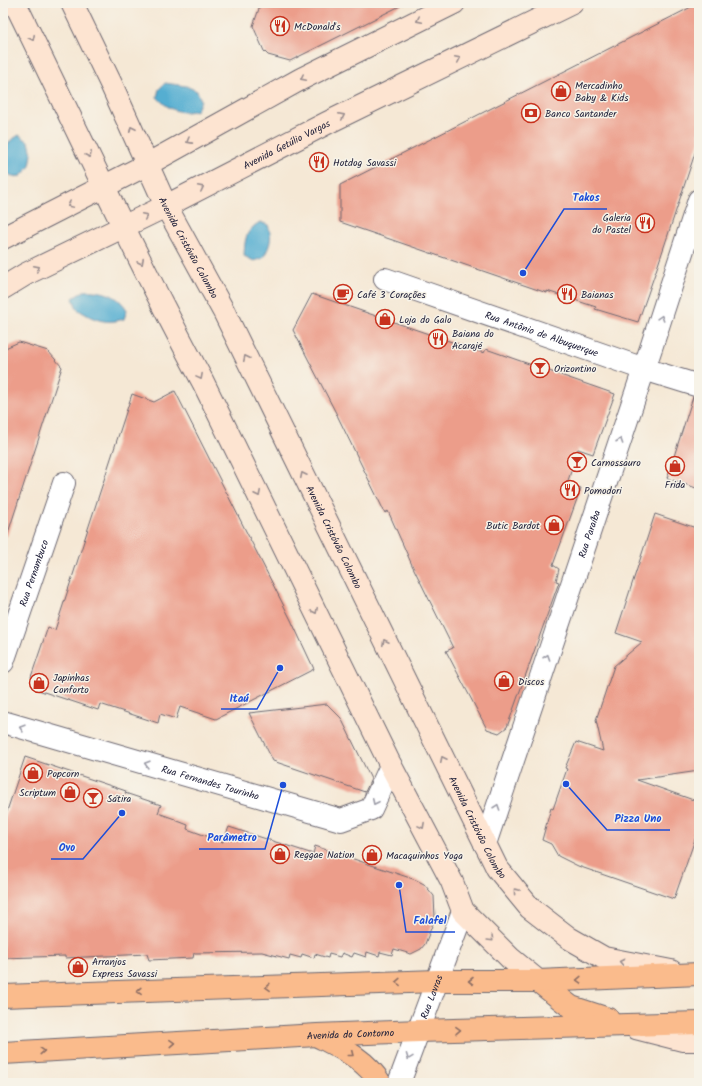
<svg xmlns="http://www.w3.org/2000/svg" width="702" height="1086" viewBox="0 0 702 1086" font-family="Kalam,sans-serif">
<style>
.water{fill:#54aed1;stroke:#3b6886}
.building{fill:#ec9d8a}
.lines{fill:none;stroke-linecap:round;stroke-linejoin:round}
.street-casing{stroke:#6c6771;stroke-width:24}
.secondary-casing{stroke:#6c6771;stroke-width:24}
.primary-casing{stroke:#6c6771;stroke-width:24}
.street{stroke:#fff;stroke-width:22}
.secondary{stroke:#fde4d1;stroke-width:22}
.primary{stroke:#fabb8c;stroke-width:22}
.oneway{stroke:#9a8d8e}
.oneway2{stroke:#9c9ca7}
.oneway3{stroke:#8e6e64}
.labels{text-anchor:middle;stroke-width:3;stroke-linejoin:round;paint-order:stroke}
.poi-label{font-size:10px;fill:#22223b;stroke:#f7f3e8;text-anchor:start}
.street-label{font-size:10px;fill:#22223b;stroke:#f7f3e8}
.leader{fill:none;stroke:#1d4ed8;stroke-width:1.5}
.callout-dot{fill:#1d4ed8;stroke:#f7f3e8;stroke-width:1.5}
.callout-label{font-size:11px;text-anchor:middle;font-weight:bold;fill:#1d4ed8;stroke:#f7f3e8;stroke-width:3;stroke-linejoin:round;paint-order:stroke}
</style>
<rect width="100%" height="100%" fill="#f7f3e8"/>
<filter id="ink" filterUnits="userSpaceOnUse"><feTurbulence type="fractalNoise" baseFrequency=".025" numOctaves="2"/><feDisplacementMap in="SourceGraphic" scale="8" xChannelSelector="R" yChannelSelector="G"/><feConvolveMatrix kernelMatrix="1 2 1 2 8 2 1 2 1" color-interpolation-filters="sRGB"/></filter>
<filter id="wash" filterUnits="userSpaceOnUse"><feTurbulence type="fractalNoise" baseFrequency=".012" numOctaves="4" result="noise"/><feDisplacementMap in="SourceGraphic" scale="16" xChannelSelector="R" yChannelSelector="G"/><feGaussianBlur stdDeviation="0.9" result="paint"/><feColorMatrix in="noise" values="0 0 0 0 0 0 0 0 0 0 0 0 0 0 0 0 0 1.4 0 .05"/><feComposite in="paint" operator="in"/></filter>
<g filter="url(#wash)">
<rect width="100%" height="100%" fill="#f5e8d5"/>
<g class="water">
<path d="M165,83L186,86L197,91L201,100L197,110C180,115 169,110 157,97L159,89Z"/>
<polygon points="19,135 29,142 32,154 30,166 21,176 12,177 6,171 4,160 5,150 10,141"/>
<path d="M260,222L268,225C273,238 270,246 263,258L254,261L244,256C245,239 245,231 260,222Z"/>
<path d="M84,291C101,290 118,294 127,310L124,319C104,325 93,319 77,309L73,298Z"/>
</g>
<g id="blocks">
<g class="building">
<polygon points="261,3 406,3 290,61 268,55 264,51 253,26"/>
<polygon points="699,3 699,141 658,265 638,322 595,309 596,307 547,291 547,293 340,222 340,185"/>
<polygon points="312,294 484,353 486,349 615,394 593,454 578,449 567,484 581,488 553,565 559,569 556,581 559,582 507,727 499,733 487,729 446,651 453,648 412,565 388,511 385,513 336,413 293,330"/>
<polygon points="19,342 48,351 62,367 7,536 3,535 3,349"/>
<polygon points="175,391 291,620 314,669 216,719 180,707 176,719 160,714 158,723 100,704 98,710 38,690 31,677 48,627 55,630 132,394 154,402"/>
<polygon points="693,397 699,398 699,489 667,478"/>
<polygon points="655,514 699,529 699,771 637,780 699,802 699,828 674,899 578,866 558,856 551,844 542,840 551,808 553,809 567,769 565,768 576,742 603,751 596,720 614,666 642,642 616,633"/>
<polygon points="327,704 341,718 371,779 365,792 273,761 249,713"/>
<polygon points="25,757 126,791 125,793 161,805 158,813 175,819 175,820 188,825 187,829 223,842 229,827 313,854 315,846 416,880 424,884 434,896 435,918 425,944 421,949 411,954 394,949 392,955 380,952 379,956 367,952 366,957 354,953 352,957 342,953 340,957 329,954 328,958 315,954 314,958 302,954 301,958 290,955 289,959 262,952 194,953 193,958 149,960 147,954 65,958 65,956 3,958 3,823"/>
</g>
</g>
</g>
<g filter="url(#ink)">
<use href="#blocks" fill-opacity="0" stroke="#6c6771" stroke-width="1"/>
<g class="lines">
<g class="street-casing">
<g id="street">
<path id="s1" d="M385,279L644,369L699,386"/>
<path id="s2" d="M3,662L64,483"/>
<path id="s3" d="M3,722L341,820L371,809L391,766"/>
<path id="s4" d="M485,844L652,345L699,200"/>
<path id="s5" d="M399,1083L463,911"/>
</g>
</g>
<g class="secondary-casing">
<g id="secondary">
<path d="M15,3C77,129 136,258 203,382L391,766L452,882L463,911L510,958L538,981"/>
<path id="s6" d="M72,3L112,86L166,206L224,312L497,868L530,908L569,938L604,958L671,971"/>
<polyline points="3,238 148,164 301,79 454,3"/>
<path id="s7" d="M3,288L26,274L166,206L327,123L572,3"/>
<polyline points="636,1028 683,1040 699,1040"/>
</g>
</g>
<g class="primary-casing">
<g id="primary">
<polyline points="538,981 571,1007 608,1019"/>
<polyline points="3,996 437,981 538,981 699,974"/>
<path d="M318,1036C341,1048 367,1060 380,1083"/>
<path id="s8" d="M3,1053L317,1035L419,1031L699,1023"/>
</g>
</g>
<use href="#street" class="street"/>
<use href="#secondary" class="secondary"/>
<use href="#primary" class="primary"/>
</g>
<defs><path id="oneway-chevron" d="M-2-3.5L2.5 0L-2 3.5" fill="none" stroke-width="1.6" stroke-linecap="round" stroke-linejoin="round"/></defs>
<g class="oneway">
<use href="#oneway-chevron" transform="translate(419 20) rotate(154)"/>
<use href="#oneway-chevron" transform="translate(32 38) rotate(64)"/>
<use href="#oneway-chevron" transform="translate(458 59) rotate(-26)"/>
<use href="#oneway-chevron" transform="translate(303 78) rotate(153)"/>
<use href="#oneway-chevron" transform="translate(342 116) rotate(-26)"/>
<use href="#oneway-chevron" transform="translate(132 129) rotate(-115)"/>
<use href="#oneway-chevron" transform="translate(189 141) rotate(151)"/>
<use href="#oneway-chevron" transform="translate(89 155) rotate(64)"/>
<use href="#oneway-chevron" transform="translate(201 188) rotate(-27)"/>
<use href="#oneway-chevron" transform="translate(70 205) rotate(153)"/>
<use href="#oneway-chevron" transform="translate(145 216) rotate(-26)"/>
<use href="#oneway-chevron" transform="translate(141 262) rotate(63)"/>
<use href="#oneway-chevron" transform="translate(37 268) rotate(-26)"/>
<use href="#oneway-chevron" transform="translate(246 358) rotate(-116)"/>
<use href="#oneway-chevron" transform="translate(200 377) rotate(62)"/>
<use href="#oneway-chevron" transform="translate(303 475) rotate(-116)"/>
<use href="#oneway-chevron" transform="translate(258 494) rotate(64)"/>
<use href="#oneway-chevron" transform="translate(315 611) rotate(64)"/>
<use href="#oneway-chevron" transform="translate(385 642) rotate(-116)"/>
<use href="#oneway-chevron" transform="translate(443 759) rotate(-116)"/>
<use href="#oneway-chevron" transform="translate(422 826) rotate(62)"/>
<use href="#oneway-chevron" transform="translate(516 891) rotate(-130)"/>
<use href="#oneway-chevron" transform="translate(491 939) rotate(45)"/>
<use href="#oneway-chevron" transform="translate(622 962) rotate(-169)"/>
</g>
<g class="oneway2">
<use href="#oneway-chevron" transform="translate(661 318) rotate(-72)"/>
<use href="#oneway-chevron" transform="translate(620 441) rotate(-71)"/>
<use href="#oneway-chevron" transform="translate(547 657) rotate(-71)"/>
<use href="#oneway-chevron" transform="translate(22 728) rotate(-164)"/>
<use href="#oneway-chevron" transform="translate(147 764) rotate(-164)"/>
<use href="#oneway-chevron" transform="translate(375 802) rotate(115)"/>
<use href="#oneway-chevron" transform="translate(497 807) rotate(-71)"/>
<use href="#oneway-chevron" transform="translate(409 1057) rotate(111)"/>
</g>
<g class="oneway3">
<use href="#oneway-chevron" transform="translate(579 980) rotate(178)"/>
<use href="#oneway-chevron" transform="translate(471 981) rotate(-180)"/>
<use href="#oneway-chevron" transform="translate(398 982) rotate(178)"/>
<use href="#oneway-chevron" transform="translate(268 987) rotate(178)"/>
<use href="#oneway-chevron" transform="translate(139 991) rotate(178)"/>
<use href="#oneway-chevron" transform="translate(458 1030) rotate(-2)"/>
<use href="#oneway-chevron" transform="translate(172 1043) rotate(-3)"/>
<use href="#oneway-chevron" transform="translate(42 1051) rotate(-3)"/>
<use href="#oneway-chevron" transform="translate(351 1054) rotate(38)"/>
</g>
</g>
<defs>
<g id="restaurant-ring" transform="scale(1)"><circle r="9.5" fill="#f7f3e8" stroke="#c8321e" stroke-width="1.5"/><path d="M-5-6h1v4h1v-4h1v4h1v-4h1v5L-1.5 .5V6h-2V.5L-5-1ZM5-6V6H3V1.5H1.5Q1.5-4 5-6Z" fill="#c8321e"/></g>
<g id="shop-ring" transform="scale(1)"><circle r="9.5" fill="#f7f3e8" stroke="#c8321e" stroke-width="1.5"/><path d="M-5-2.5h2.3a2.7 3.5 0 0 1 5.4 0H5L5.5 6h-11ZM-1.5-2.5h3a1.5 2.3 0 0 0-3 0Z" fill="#c8321e"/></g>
<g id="bank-ring" transform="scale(1)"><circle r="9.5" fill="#f7f3e8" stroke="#c8321e" stroke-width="1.5"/><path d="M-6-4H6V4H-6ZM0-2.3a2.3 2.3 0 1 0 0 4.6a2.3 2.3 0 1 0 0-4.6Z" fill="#c8321e"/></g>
<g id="cafe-ring" transform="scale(1)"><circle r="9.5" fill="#f7f3e8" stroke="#c8321e" stroke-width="1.5"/><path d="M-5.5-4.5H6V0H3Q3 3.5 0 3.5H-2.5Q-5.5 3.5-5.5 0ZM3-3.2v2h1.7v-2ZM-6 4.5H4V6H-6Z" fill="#c8321e"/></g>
<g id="bar-ring" transform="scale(1)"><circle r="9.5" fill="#f7f3e8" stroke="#c8321e" stroke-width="1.5"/><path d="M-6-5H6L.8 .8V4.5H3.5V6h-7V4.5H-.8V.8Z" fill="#c8321e"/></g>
</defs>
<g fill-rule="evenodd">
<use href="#restaurant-ring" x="280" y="26"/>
<use href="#shop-ring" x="561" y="91"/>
<use href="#bank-ring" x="531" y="113"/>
<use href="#restaurant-ring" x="319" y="162"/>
<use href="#restaurant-ring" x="645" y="223"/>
<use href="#cafe-ring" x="343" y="294"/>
<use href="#restaurant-ring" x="567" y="294"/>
<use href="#shop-ring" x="385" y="319"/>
<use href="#restaurant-ring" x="438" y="339"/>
<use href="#bar-ring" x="540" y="368"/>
<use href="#bar-ring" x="577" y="462"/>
<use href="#shop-ring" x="675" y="466"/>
<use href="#restaurant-ring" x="570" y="490"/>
<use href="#shop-ring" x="554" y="525"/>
<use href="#shop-ring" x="504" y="681"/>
<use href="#shop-ring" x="39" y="683"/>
<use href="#shop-ring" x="33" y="773"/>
<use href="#shop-ring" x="70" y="792"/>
<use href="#bar-ring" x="93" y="798"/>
<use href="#shop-ring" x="280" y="854"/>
<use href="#shop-ring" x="372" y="855"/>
<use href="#shop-ring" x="78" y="967"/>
</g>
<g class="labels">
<g class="poi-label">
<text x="294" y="30">McDonald's</text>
<text x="575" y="89">Mercadinho<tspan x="575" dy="12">Baby &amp; Kids</tspan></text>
<text x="545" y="117">Banco Santander</text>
<text x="333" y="166">Hotdog Savassi</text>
<text x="631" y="221" text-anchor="end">Galeria<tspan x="631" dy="12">do Pastel</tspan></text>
<text x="357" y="298">Café 3 Corações</text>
<text x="581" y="298">Baianas</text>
<text x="399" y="323">Loja do Galo</text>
<text x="452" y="337">Baiana do<tspan x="452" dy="12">Acarajé</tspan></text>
<text x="554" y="372">Orizontino</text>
<text x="591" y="466">Carnossauro</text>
<text x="675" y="488" text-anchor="middle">Frida</text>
<text x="584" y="494">Pomodori</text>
<text x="540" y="529" text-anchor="end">Butic Bardot</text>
<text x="53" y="681">Japinhas<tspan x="53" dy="12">Conforto</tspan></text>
<text x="518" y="685">Discos</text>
<text x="47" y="777">Popcorn</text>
<text x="56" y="796" text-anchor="end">Scriptum</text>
<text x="107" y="802">Sátira</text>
<text x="294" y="858">Reggae Nation</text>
<text x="386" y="859">Macaquinhos Yoga</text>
<text x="92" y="965">Arranjos<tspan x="92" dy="12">Express Savassi</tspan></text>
</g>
<g class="street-label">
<text dy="4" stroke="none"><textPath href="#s7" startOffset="318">Avenida Getúlio Vargas</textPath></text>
<text dy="4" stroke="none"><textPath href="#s6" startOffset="271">Avenida Cristóvão Colombo</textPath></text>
<text dy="4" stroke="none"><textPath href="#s1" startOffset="166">Rua Antônio de Albuquerque</textPath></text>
<text dy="4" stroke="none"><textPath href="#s4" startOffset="327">Rua Paraíba</textPath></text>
<text dy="4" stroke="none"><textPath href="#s6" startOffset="595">Avenida Cristóvão Colombo</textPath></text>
<text dy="4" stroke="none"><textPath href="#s2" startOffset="94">Rua Pernambuco</textPath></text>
<text dy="4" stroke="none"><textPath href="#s3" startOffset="216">Rua Fernandes Tourinho</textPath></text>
<text dy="4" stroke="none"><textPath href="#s6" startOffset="919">Avenida Cristóvão Colombo</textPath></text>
<text dy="4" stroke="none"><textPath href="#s5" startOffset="92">Rua Lavras</textPath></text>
<text dy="4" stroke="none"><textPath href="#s8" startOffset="348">Avenida do Contorno</textPath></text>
</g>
</g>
<path class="leader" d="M523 273L564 209H607M280 668L257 709H221M566 784L607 830H670M283 785L265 849H199M122 813L83 859H51M399 885L406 932H455"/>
<g class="callout-dot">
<circle cx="523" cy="273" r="4"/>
<circle cx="280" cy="668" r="4"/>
<circle cx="566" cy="784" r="4"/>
<circle cx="283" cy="785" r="4"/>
<circle cx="122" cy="813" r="4"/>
<circle cx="399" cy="885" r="4"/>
</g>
<g class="callout-label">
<text x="586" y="201">Takos</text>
<text x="239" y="702">Itaú</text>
<text x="638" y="822">Pizza Uno</text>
<text x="232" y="841">Parâmetro</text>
<text x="67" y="851">Ovo</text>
<text x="430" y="924">Falafel</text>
</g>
<rect width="702" height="1086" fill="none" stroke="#f7f3e8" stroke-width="16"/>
</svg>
